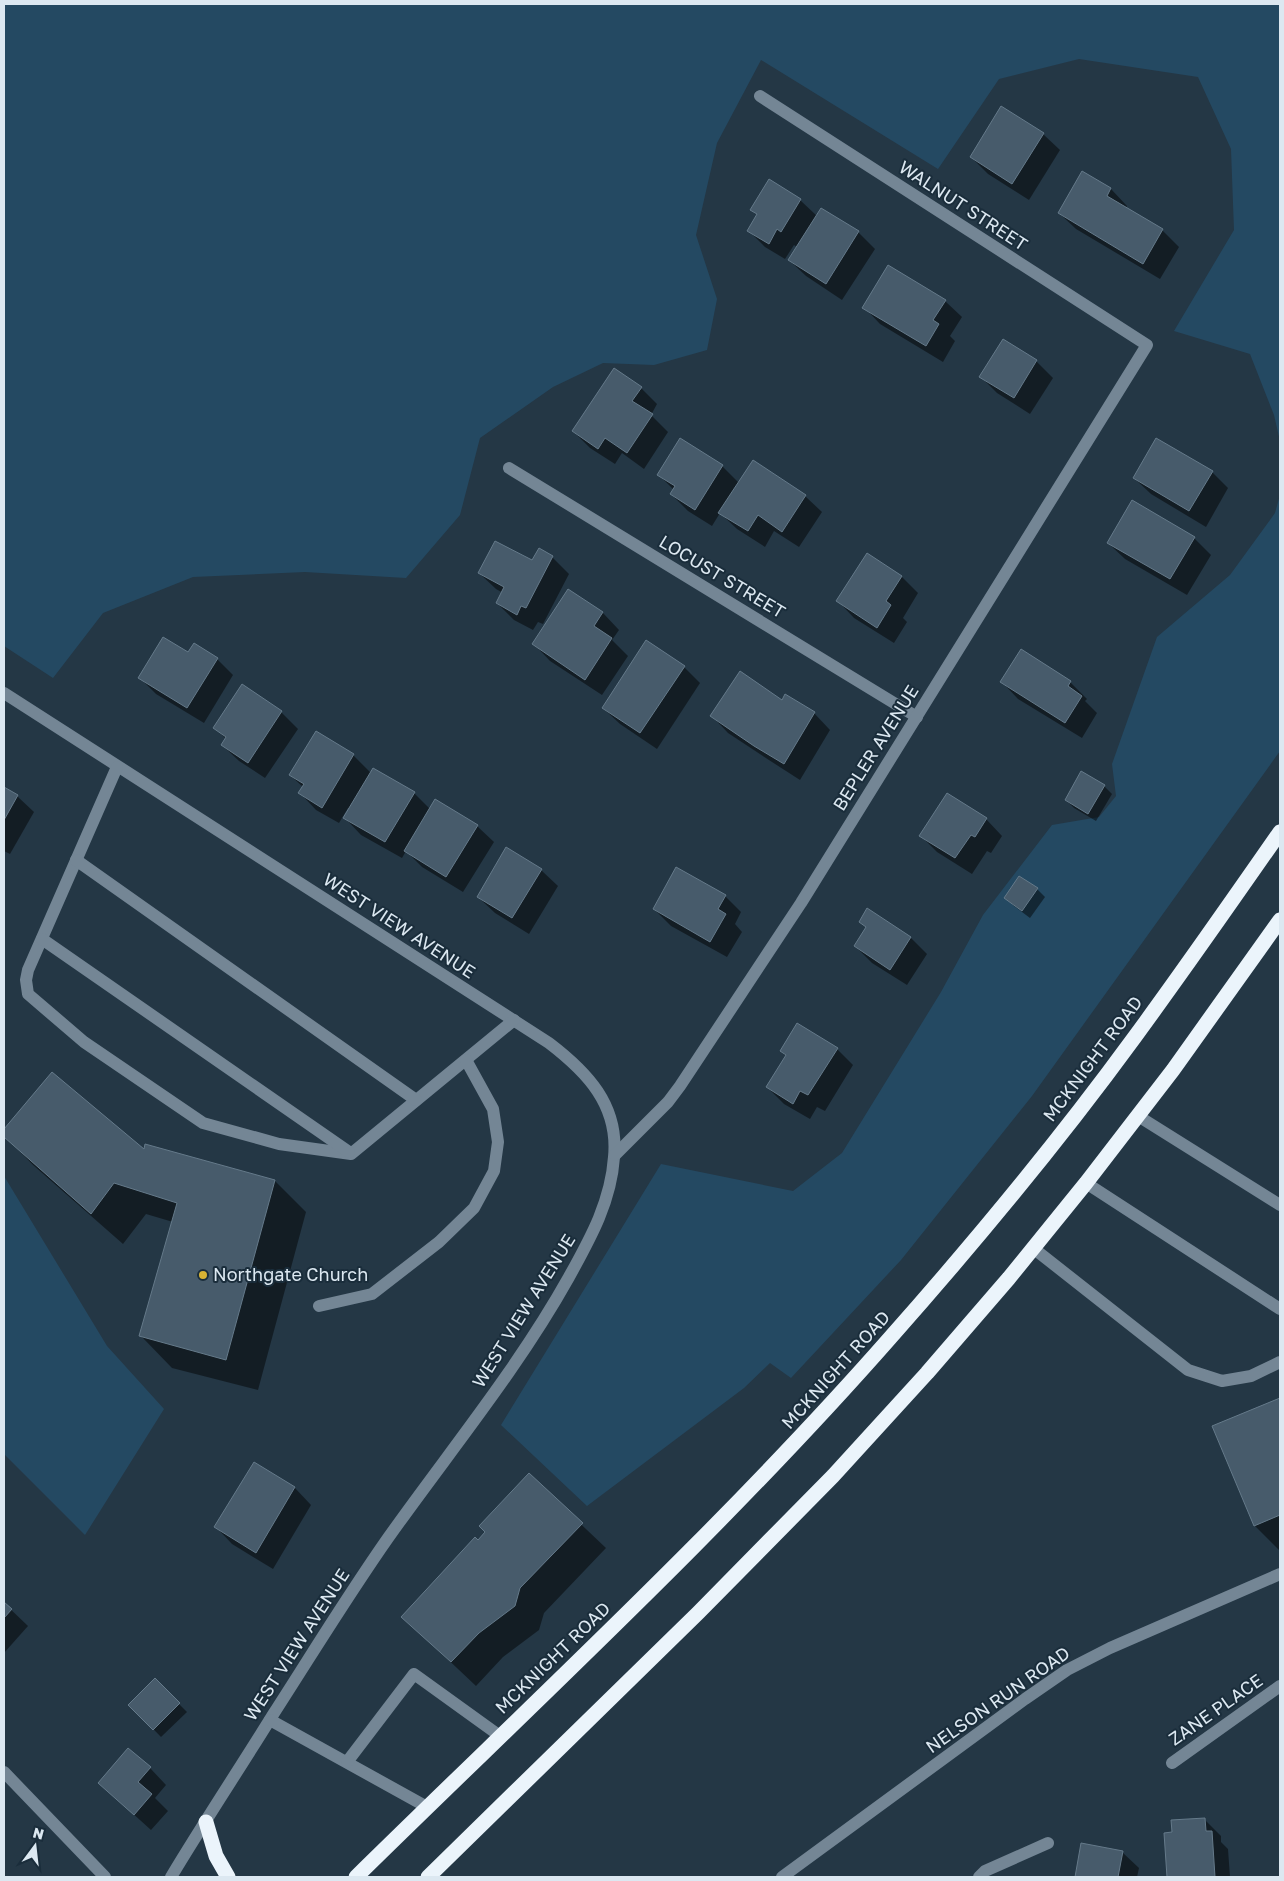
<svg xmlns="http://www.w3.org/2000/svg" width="1284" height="1881" viewBox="0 0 1284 1881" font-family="'Golos Text',sans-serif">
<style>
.green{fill:#244962}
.shadow{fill:#0007}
.building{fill:#475b6b;stroke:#657a8a}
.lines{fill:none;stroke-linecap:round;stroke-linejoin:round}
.minor{stroke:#748695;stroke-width:12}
.highway{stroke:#ebf4fb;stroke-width:15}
.poi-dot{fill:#d9b334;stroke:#1a2d3b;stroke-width:2}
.labels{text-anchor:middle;stroke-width:4;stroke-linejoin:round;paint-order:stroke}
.street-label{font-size:18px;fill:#dce8f1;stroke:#1a2d3b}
.poi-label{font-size:18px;fill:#dce8f1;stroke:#1a2d3b;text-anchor:start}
</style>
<rect width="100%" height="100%" fill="#243745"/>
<g class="green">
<polygon points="4,4 1280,4 1280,441 1274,415 1250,354 1174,331 1234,230 1231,149 1198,77 1079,59 999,79 938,169 761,60 717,143 696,235 717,299 707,350 654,365 603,363 553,387 480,438 460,515 406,578 305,572 193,577 103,613 53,678 4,646"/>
<polygon points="1280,495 1280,751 1032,1096 901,1260 791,1378 770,1363 744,1388 587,1506 501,1425 661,1164 793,1191 842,1153 941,992 983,915 1052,825 1099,817 1116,796 1112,764 1157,637 1230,575 1275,513"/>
<polygon points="4,1176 107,1346 164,1409 85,1535 4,1454"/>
</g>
<g class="shadow">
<polygon points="1043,134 1060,150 1029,200 988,174 971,157"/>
<polygon points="1083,173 1111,189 1127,206 1126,208 1162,230 1179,247 1160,279 1076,229 1059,213"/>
<polygon points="800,200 817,216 858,232 875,249 842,300 806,276 789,260 797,247 794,245 785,259 765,247 748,230 758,215 752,210"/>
<polygon points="945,301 962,317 950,336 955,341 943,362 880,324 864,307"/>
<polygon points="1036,361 1053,378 1030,414 997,393 981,377"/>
<polygon points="641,388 657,404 651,415 668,432 644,469 622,453 615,464 590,448 573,431"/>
<polygon points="680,440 722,466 739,483 805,496 822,512 799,547 774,531 765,547 737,529 720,513 712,526 688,511 671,494 674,490 659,475"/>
<polygon points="1212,472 1228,488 1206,527 1151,494 1134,478"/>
<polygon points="1194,538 1211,555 1187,595 1125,559 1108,543"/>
<polygon points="867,555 902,577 918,593 903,618 907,622 894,643 854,618 838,601"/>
<polygon points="552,557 569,574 543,624 538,622 533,630 514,620 497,603 503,593 496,589 479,573"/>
<polygon points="569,591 603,613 619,630 612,640 628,656 602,695 550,661 534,644"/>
<polygon points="189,654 217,659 233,675 204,723 156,694 140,678"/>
<polygon points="684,667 700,683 657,749 620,724 603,708"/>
<polygon points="1002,682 1070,682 1087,699 1085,701 1097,713 1082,738 1018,699"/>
<polygon points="281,712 298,729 265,778 239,761 222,745 226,739 215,727"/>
<polygon points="814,713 830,730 800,780 772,762 728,733 712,716"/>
<polygon points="316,733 353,755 371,773 414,793 431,810 477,826 494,842 463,892 422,867 406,851 402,858 361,835 345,818 350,809 348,808 339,823 316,810 300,793 303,787 290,775"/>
<polygon points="1104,786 1112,794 1096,821 1074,808 1066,800"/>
<polygon points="4,788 17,796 34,812 10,854 4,851"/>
<polygon points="986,819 1002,836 991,853 987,851 972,874 937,852 921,836"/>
<polygon points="541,870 558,886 529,934 495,913 478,897"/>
<polygon points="1037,889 1045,897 1030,918 1014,906 1006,898"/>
<polygon points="725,896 741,912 735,924 742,932 727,957 671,926 654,909"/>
<polygon points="868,910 911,938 927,954 907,985 872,963 855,946 867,928 861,922"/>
<polygon points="837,1049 853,1065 825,1111 817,1107 810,1119 784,1104 767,1087 786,1056 781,1051"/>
<polygon points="52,1074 144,1151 275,1181 306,1212 258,1390 172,1368 141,1336 173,1222 146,1214 123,1244 33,1165 4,1135 4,1131"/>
<polygon points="1280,1399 1280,1551 1255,1526 1214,1426"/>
<polygon points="254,1464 295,1488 311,1505 273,1569 232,1544 216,1527"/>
<polygon points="529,1475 606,1548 544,1613 539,1630 503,1657 476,1686 403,1617 478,1542"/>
<polygon points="4,1603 28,1626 4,1653"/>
<polygon points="155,1680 187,1712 161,1737 130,1705"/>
<polygon points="150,1768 166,1785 155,1798 168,1811 151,1830 99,1783"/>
<polygon points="1204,1819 1221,1836 1221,1842 1228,1849 1230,1877 1168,1877 1165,1834 1174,1833"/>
<polygon points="1082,1845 1122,1852 1139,1868 1137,1877 1076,1877"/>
</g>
<g class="building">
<polygon points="1001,106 1044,133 1012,184 970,157"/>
<polygon points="1082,171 1111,188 1107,196 1163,229 1143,264 1058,213"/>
<polygon points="769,179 801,199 781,232 777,229 769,244 747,231 757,214 750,210"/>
<polygon points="821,208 859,231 826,284 788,260"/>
<polygon points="888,265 946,300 933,320 939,324 926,346 862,308"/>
<polygon points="1003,339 1037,360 1014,398 979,377"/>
<polygon points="614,368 642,387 632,401 653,414 627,453 605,438 598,449 572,431"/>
<polygon points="680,438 723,465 695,510 670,494 675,486 657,475"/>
<polygon points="1156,438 1213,471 1189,511 1133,478"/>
<polygon points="753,460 806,495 782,532 758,515 748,531 718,513"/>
<polygon points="1132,500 1195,537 1170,579 1107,543"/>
<polygon points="495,541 532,560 539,548 553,556 526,608 521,606 517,615 496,603 504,587 478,573"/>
<polygon points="867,553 902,576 886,601 891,605 877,628 836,601"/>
<polygon points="568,589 603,612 594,626 612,638 585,680 532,644"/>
<polygon points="163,637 188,652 194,643 218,658 187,708 138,678"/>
<polygon points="646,640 685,666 640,733 602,708"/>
<polygon points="1021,649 1071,681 1068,686 1082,696 1065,723 1000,682"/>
<polygon points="740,671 782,700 785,694 815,712 784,764 754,746 710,716"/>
<polygon points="242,684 282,711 248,763 221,745 226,737 213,728"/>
<polygon points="316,731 354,754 322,808 298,793 304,784 289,775"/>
<polygon points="373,768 415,792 385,842 343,818"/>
<polygon points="1081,771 1105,785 1088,814 1065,800"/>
<polygon points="4,787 18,795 4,820"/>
<polygon points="947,793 987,818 975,837 971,835 955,858 919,836"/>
<polygon points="435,799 478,825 446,877 404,851"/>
<polygon points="506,847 542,869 512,918 477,897"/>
<polygon points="676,867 726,895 718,909 726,914 710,942 653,909"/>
<polygon points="1019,876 1038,888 1022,911 1004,898"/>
<polygon points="867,908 911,937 890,970 854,946 866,927 859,922"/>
<polygon points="797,1023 838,1048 808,1095 800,1091 793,1104 766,1087 786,1055 780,1051"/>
<polygon points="52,1072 144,1149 145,1144 275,1180 226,1360 139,1336 177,1203 114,1183 91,1214 4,1137 4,1129"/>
<polygon points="1280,1398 1280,1515 1254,1526 1212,1426"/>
<polygon points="254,1462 295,1487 256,1553 214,1527"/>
<polygon points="529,1473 583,1523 520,1588 515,1606 479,1633 451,1662 401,1617 475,1537 478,1540 485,1532 479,1526"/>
<polygon points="4,1602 12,1609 4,1618"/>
<polygon points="155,1678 180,1703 153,1730 128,1705"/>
<polygon points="128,1748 151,1767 138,1782 152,1794 134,1815 98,1783"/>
<polygon points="1205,1818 1206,1831 1212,1831 1215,1877 1167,1877 1164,1833 1172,1832 1171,1820"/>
<polygon points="1081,1843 1123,1851 1118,1877 1075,1877"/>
</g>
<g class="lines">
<g class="minor">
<polyline points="509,468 917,717"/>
<path d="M4,693L549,1043C587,1072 619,1105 614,1157C611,1202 590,1239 569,1277C517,1370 449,1452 388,1538C348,1595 312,1654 274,1713C240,1768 204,1822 171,1877"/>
<polyline points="117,767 28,970 26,980 28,994 84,1042 203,1123 279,1144 351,1154 514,1020"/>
<polyline points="76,860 416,1100"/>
<polyline points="42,939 349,1152"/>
<polyline points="1138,1116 1280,1205"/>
<polyline points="615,1155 668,1102 680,1086 801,903 1147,345 760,96"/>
<polyline points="1086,1183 1280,1309"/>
<polyline points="1033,1248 1188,1370 1222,1381 1251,1376 1280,1362"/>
<polyline points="319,1306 372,1294 439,1242 474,1208 494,1171 498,1142 493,1109 466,1060"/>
<polyline points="270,1720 427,1807"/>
<polyline points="347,1762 414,1674 500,1736"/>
<polyline points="1172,1763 1280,1686"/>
<polyline points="4,1772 105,1877"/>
<polyline points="782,1877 1025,1699 1067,1670 1110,1648 1280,1574"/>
<polyline points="979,1877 985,1871 1048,1843"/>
</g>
<g class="highway">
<polyline points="206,1822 216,1856 228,1877"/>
<path d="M356,1877C536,1700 723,1528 890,1338C975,1242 1058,1142 1134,1038C1184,970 1232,901 1280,832"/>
<polyline points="428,1877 698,1613 833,1476 927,1373 1009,1278 1086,1183 1173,1070 1280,920"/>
</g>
</g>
<circle class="poi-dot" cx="203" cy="1275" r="5"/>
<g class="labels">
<g class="street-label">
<text transform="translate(963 206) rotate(33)" y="6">WALNUT STREET</text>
<text transform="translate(722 577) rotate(31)" y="6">LOCUST STREET</text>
<text transform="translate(876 748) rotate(-58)" y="6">BEPLER AVENUE</text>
<text transform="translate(399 926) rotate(33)" y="6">WEST VIEW AVENUE</text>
<text transform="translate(1093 1059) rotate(-53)" y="6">MCKNIGHT ROAD</text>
<text transform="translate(524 1311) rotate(-58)" y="6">WEST VIEW AVENUE</text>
<text transform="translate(836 1370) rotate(-48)" y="6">MCKNIGHT ROAD</text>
<text transform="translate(297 1645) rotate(-57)" y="6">WEST VIEW AVENUE</text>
<text transform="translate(553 1658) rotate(-44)" y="6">MCKNIGHT ROAD</text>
<text transform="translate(998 1700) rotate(-35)" y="6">NELSON RUN ROAD</text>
<text transform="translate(1216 1710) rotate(-35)" y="6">ZANE PLACE</text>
</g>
<g class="poi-label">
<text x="213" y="1281">Northgate Church</text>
</g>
</g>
<rect width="1284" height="1881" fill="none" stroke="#dce8f1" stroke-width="10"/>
<g transform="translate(35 1846) rotate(15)" stroke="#1a2d3b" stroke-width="4" paint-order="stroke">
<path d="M0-4L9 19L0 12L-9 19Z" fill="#dce8f1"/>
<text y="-8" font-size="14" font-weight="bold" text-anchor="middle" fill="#dce8f1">N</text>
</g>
</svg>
